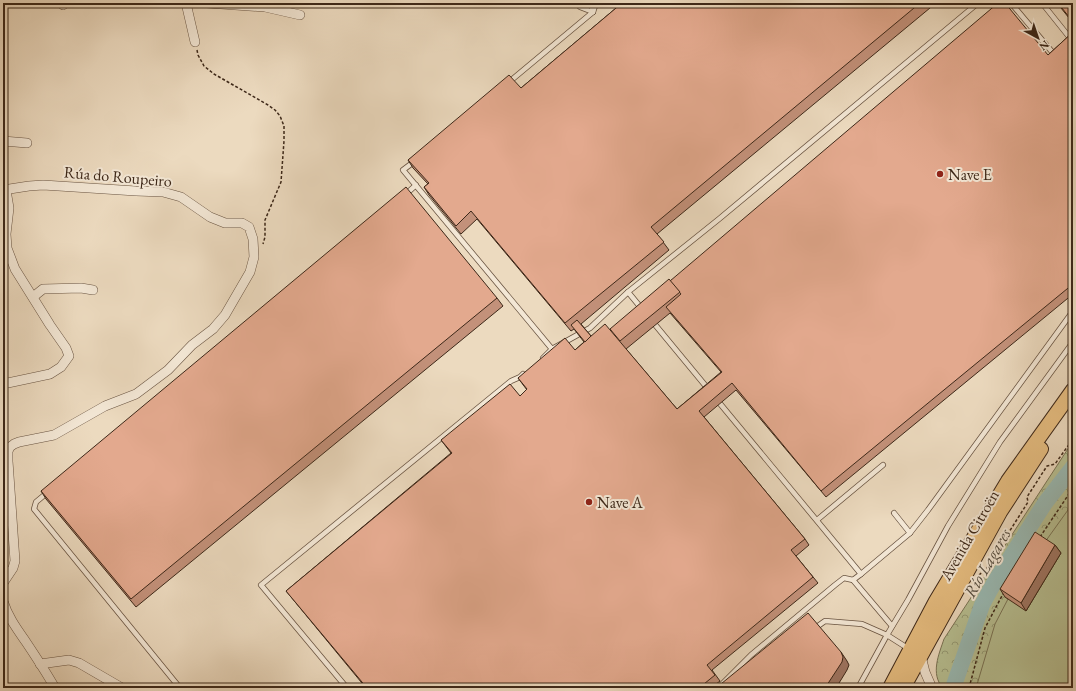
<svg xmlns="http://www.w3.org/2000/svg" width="1076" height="691" viewBox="0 0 1076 691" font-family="'EB Garamond',serif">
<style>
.forest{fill:url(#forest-crowns);stroke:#7a7456}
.garden{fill:#b7c093;stroke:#7a7456}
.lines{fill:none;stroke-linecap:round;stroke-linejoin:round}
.river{stroke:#99bab4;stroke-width:16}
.service-casing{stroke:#695442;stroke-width:6}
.minor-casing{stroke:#695442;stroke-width:10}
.primary-casing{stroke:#3d2819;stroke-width:16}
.path{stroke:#3d2819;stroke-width:1.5;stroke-dasharray:3 2;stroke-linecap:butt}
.service{stroke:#f3e7d5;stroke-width:4.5}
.minor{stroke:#f3e7d5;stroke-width:9}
.primary{stroke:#e6bd80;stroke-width:14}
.wall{fill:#c3917a;stroke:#3d2819;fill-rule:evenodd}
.shaded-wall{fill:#9f7663;stroke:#3d2819}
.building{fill:#e3a98e;stroke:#3d2819}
.poi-dot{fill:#8f2418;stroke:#f3e7d5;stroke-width:1.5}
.labels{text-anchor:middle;stroke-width:4;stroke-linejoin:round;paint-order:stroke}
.poi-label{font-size:16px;fill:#3d2819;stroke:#f3e7d5;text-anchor:start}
.street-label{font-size:16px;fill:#3d2819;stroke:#f3e7d5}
.water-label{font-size:17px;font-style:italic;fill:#544c40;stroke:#f3e7d5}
</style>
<defs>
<pattern id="forest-crowns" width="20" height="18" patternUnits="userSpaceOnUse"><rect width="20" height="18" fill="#b7c093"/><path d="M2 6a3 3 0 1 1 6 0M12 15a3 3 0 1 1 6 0" fill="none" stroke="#969c77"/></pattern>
</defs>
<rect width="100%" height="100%" fill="#ecdabf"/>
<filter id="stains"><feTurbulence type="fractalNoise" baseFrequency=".005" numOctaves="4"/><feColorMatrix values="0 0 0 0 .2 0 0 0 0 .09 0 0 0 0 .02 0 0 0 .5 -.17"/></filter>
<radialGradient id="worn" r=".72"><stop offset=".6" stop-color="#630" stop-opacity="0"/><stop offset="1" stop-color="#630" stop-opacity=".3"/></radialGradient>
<path class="forest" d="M1073,441V544L995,688H943C930,674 939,654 944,639Z"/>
<polygon class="garden" points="1073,503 1073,688 976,688 995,624 1008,599 1005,597 1040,540 1045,542"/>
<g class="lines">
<polyline class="river" points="953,688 982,605 994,583 1045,503 1073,467"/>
<g class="service-casing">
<g id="service">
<polyline points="579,3 580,7 593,12"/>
<polyline points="591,3 593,12"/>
<polyline points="1011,3 1053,53"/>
<polyline points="1042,3 1070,38"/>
<polyline points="509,82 593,12 596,3"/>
<polyline points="415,161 403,170 552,349"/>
<polyline points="406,194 416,185"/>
<polyline points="628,292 642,309"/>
<polyline points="652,321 709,390"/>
<polyline points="543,358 552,349 590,328 628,292 719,219 978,3"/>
<polyline points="717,400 861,574 853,580 844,578 835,585 751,655 718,688"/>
<polyline points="48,492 36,502 34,509 180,688"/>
<polyline points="817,520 883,465"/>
<polyline points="910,533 928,510 1073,311"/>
<polyline points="861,574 910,533 894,513"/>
<polyline points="853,580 892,626"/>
<polyline points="818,626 825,621 862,624 887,635 909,649"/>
<polyline points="347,688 261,585 511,381 520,377 523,374"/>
<polyline points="858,688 887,635 908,600 948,526 1000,442 1073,342"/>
</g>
</g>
<g class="minor-casing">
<g id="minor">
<polyline points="186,3 195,42"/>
<polyline points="207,3 265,7 300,15"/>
<polyline points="63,5 64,3"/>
<polyline points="3,141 27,143"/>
<polyline points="3,190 29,186 43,185 136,191 163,192 181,197 210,217 225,223 242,223 249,227 253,239 254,257 250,272 225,315 213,329 192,345 168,370 136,394 105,406 54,435 19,442 14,444 10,447 8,451 8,461 15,561 13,568 3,583"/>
<polyline points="33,297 43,289 81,288 93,290"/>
<polyline points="3,384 50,374 61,367 69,356 66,348 50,325 15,269 7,248 6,234 9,208 6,190"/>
<path d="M3,601C8,617 17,629 26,642C36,657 46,672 55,688"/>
<polyline points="921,656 925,672 932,688"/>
<polyline points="40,664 69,660 79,663 122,688"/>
</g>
</g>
<g class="primary-casing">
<g id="primary">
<polyline points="890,688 936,601 1008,481 1073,390"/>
<polyline points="903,688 1000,512 1041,449"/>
</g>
</g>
<g class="path">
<polyline points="197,50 198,55 204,66 214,74 268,105 275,110 280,116 284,126 284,141 281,182 265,220 265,237 263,244"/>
<polyline points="1040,537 1073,488"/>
<path d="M979,575C987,568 998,558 999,548L1028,502L1027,497L1047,466L1055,464L1073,439"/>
<polyline points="969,688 985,628 1004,592"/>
</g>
<use href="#service" class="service"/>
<use href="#minor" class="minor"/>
<use href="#primary" class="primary"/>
</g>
<g class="wall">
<path d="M622,3H936L657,234L669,250L581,324L591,336L611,331L670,281L1048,55L1073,32V294L826,497L736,390L704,417L805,539L809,545L796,556L818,583L712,670L720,681L711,688H366L291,597L286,591L451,453L441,440L520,396L527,390L518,378L575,350L584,342L574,329L571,331L477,219L461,234L429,195L424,187L428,184L413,168L408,160L521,88ZM670,313L721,372L677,409L626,349Z"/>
<polygon points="1058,3 1073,3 1073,23 1061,8"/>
<polygon points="497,298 503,306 136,607 46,499 41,491"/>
<polygon points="1055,545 1061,553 1026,611 1005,597 1000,589"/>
</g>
<g class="shaded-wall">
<polygon points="1055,545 1061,553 1026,611 1021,603"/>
<polygon points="841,652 847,661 849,665 847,670 836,688 825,688"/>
</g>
<g class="building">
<polygon points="622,3 920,3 651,227 664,242 565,323 471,211 456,226 424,187 429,183 408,160 509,75 521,88"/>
<polygon points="998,3 1005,3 1048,55 1073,32 1073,284 821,491 732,383 699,411 805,539 791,550 813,577 707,665 715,675 699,688 367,688 286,591 452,453 441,440 510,384 520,396 527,389 518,378 565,338 575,350 605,324 677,409 722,372 666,307 681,294 670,281"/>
<polygon points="1058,3 1073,3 1073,22"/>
<polygon points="406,187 497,298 131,599 41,491"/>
<polygon points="669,279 680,292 620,341 610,329"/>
<polygon points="577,320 591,336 585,342 571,325"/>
<polygon points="1035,532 1055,545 1021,603 1000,589"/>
<polygon points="808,613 841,652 843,657 842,662 825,688 716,688"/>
</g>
<g class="poi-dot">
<circle cx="940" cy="174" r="4"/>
<circle cx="589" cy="502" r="4"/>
</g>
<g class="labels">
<g class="poi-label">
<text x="948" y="180">Nave E</text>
<text x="597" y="508">Nave A</text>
</g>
<g class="street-label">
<text transform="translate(118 176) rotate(5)" y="6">Rúa do Roupeiro</text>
<text transform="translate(969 535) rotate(-60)" y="6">Avenida Citroën</text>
</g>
<g class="water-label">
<text transform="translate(987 563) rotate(-60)" y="6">Río Lagares</text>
</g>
</g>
<rect width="1076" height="691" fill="none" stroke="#ecdabf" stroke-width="16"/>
<rect x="4" y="4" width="1068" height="683" fill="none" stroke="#3d2819" stroke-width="2"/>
<rect x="8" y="8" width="1060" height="675" fill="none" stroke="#3d2819"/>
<g transform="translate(1038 38) rotate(140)" stroke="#f3e7d5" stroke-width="3" paint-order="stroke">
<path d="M0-3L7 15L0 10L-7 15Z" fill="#3d2819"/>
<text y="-6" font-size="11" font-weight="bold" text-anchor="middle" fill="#3d2819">N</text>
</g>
<rect width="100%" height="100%" filter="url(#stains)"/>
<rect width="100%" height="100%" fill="url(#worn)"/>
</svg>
